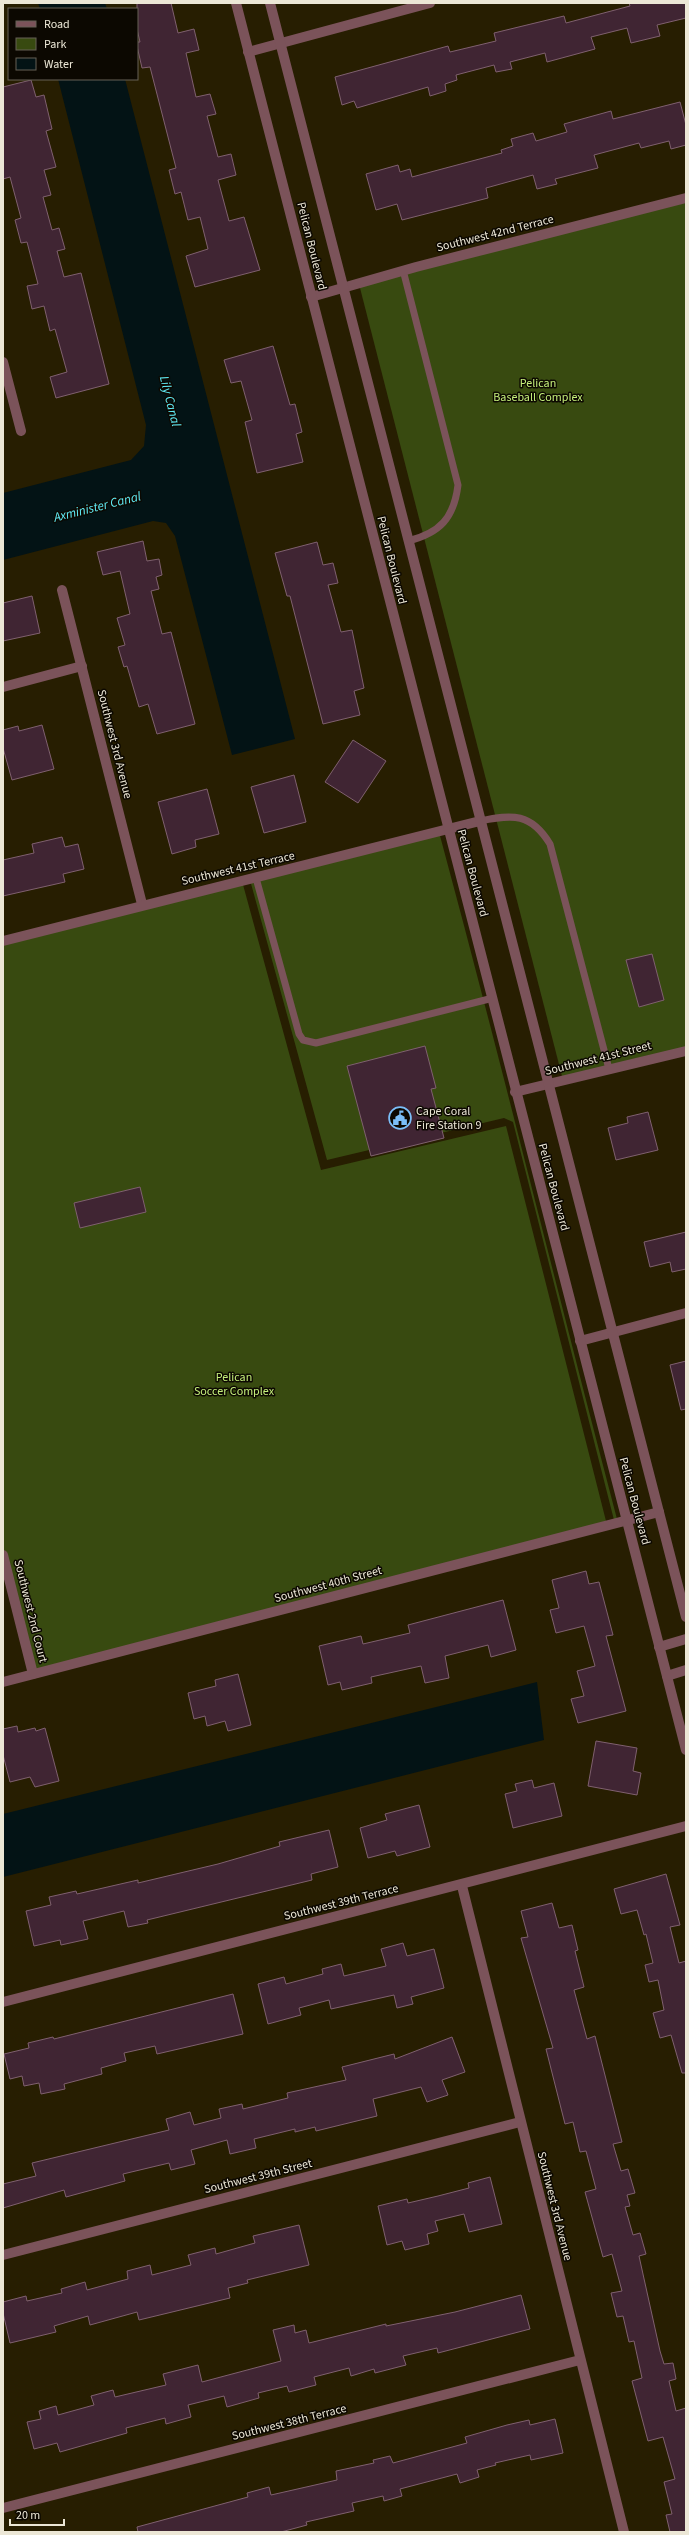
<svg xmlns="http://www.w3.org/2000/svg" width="689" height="2535" viewBox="0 0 689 2535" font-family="'Source Sans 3',sans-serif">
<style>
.green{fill:#384a10}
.water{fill:#031315}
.building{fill:#402533;stroke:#7f606f}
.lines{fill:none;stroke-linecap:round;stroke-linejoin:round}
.service{stroke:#7b535a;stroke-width:7}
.minor{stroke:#7b535a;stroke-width:10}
.tertiary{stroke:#7b535a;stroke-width:10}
.labels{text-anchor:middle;stroke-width:3;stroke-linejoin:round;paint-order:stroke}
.street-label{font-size:12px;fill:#ece7d6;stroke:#0c0801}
.park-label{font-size:12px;fill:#c5ef7b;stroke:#0c0801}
.poi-label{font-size:12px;fill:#ece7d6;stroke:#0c0801;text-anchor:start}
.water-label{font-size:13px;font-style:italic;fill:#60ecf6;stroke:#0c0801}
</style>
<rect width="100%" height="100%" fill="#271e01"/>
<g class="green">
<polygon points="686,199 686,1051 563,1080 359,284"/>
<path d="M439,832C501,1061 557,1291 617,1519L614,1520L513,1122L504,1118L327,1160L250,880Z"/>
<polygon points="242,881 321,1170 506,1126 607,1525 33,1674 3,1554 3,942"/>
</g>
<g class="water">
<polygon points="38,3 105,3 107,9 40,9"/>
<polygon points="58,79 125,79 295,739 232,755 175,536 166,523 153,521 3,560 3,493 131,460 144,446 146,425"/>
<polygon points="537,1682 544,1740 3,1877 3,1814"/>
</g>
<g class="building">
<polygon points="137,3 171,3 178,33 194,29 199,50 186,53 196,97 210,94 216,114 207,116 218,157 231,154 236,175 218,180 229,221 244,217 260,270 195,287 186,256 208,249 200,217 188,220 181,192 175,194 169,170 176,168 150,67 142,68 137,46 137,42 140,42 137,29"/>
<polygon points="629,3 686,3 686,18 657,25 660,36 631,43 627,28 591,37 595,49 547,62 545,53 510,62 512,69 496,72 494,65 456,75 457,80 445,84 446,91 430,96 428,87 357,108 354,101 342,105 335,77 448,46 450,52 496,41 494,33 564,16 566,23 630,6"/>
<polygon points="31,80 36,97 44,95 52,129 46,131 56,167 44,170 51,195 43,197 52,230 59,228 65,249 57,251 64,277 81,273 109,384 56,398 50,377 67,372 55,329 50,331 44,306 32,309 27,286 38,284 27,242 21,243 15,220 21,218 10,177 3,179 3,87"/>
<polygon points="680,102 686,125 686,145 671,149 669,141 641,148 639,143 594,155 598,168 555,179 557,184 537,189 533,175 486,188 488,198 402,220 397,204 376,210 366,174 398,165 400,172 410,169 412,177 502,153 501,150 513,146 511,139 533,133 536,141 567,132 564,124 611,111 613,119"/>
<polygon points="273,346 290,405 295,404 302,432 296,434 303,462 257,473 245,422 252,420 241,381 231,383 224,360"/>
<polygon points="143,541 147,561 159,559 162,575 156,577 159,589 151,591 162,634 171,632 195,724 157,734 148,704 139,707 127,666 124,667 118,647 125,645 117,618 130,614 120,571 103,575 97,552"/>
<polygon points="317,542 323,565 333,563 338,583 328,585 341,632 352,630 364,688 354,691 360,715 323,724 290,596 287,596 275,553"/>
<polygon points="32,596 40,633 3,641 3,603"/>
<polygon points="42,725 54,769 12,780 3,748 3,730 18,726 19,731"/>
<polygon points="353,740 386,761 358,803 325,782"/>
<polygon points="294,775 306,822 264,833 251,787"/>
<polygon points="207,789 219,834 195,840 196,847 172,854 158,802"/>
<polygon points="62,837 65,847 78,844 84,869 63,874 65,882 3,896 3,860 34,853 32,844"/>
<polygon points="652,954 664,1000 639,1007 626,960"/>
<polygon points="425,1046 436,1088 431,1089 444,1138 371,1156 347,1066"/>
<polygon points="648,1112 658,1150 616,1160 608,1128 628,1123 627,1117"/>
<polygon points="140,1187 146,1212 80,1228 74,1203"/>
<polygon points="686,1232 686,1269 672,1272 670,1262 650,1267 644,1242"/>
<polygon points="686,1361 686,1409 681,1410 670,1365"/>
<polygon points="586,1571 589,1584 599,1582 613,1635 606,1636 626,1711 578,1723 571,1699 584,1696 577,1671 595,1666 584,1626 556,1633 550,1610 559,1608 552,1580"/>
<polygon points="503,1600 516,1650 491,1657 488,1645 445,1656 449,1678 425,1683 421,1666 371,1677 372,1683 342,1690 340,1682 328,1685 319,1646 361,1636 363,1644 410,1633 408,1625"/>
<polygon points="238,1674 251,1725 228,1731 225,1721 207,1726 205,1716 194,1719 188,1693 216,1686 215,1680"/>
<polygon points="17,1726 18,1732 35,1728 36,1731 45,1728 59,1781 35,1787 30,1777 10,1782 3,1755 3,1729"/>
<polygon points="596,1741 637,1748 633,1771 641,1773 637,1795 588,1786"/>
<polygon points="532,1780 534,1788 554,1783 562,1816 513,1828 505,1794 517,1791 515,1784"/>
<polygon points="419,1805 430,1847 397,1856 395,1851 368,1858 360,1828 387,1820 385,1814"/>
<polygon points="329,1830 338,1867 311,1874 312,1880 147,1920 148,1923 128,1927 124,1911 83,1921 88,1939 61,1945 60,1940 34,1946 26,1911 51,1905 49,1897 76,1891 77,1894 138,1880 138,1883 218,1864 280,1846 279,1842"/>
<polygon points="666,1874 680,1925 670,1927 679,1963 686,1961 686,2073 682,2073 671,2035 660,2038 653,2013 664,2010 658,1980 649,1982 645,1965 653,1963 646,1934 644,1935 637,1910 621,1914 614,1889"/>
<polygon points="552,1903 559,1928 572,1925 578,1950 575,1951 584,1987 574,1990 587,2039 595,2036 622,2142 613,2144 621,2171 628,2169 635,2193 627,2195 630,2206 625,2207 633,2235 640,2233 646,2254 639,2256 660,2351 664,2364 673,2363 676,2379 669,2381 676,2411 686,2408 686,2532 670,2532 666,2515 672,2514 664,2482 675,2479 663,2437 648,2441 632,2381 642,2378 634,2341 629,2342 623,2316 617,2317 611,2293 622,2291 612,2254 603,2257 585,2192 596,2189 586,2151 580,2152 573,2122 565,2124 546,2049 553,2048 521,1938 528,1937 521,1911"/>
<polygon points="403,1943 407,1956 434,1949 444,1988 411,1997 413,2004 397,2008 394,1995 331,2009 329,2000 299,2008 301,2015 268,2024 258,1984 284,1977 286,1984 323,1974 322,1969 341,1964 344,1976 386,1966 381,1949"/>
<polygon points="233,1994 243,2034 157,2054 155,2046 124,2053 126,2061 101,2068 102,2074 64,2084 65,2089 41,2094 39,2083 24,2086 22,2076 10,2079 4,2054 29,2048 28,2043 53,2037 54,2039"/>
<polygon points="452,2037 465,2072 442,2080 448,2095 427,2102 421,2087 373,2099 377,2116 316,2131 315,2127 295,2132 295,2129 254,2139 256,2148 230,2154 227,2140 191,2150 195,2164 171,2170 169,2163 123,2174 125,2181 66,2197 64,2190 3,2208 3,2184 36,2176 32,2163 169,2130 166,2119 190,2112 194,2125 221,2118 219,2109 242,2104 243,2109 288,2098 287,2093 346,2080 342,2067 394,2054 395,2059"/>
<polygon points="490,2177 502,2224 469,2232 464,2214 435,2221 438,2231 427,2234 429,2244 405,2250 402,2241 387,2245 378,2206 407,2199 408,2203 438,2196 469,2188 468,2183"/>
<polygon points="299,2225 309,2265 247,2280 248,2283 228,2288 230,2298 139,2320 137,2312 90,2325 88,2316 54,2326 56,2332 10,2343 3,2313 3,2302 26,2296 27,2301 62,2293 61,2289 85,2282 87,2290 128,2279 127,2271 150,2265 152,2275 191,2265 188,2255 215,2248 216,2254 255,2243 253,2236"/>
<polygon points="521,2295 530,2329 438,2353 437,2348 403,2356 406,2365 375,2373 374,2369 351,2376 349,2368 314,2377 316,2385 289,2392 287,2386 258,2393 259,2398 227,2407 224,2396 188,2405 191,2417 166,2424 165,2418 126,2428 127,2433 60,2452 57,2443 34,2449 27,2422 41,2419 39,2411 56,2406 58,2415 94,2405 91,2396 113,2390 115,2397 166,2385 163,2374 198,2365 202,2382 281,2361 273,2330 294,2325 295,2333 306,2330 309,2343 386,2324 386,2326 455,2312"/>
<polygon points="555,2419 563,2453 531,2460 530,2455 495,2463 496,2465 477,2470 479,2477 460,2483 457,2474 400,2489 402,2496 384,2501 383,2496 352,2503 354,2511 306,2522 307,2525 281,2532 138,2532 137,2527 248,2497 247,2493 269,2487 271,2495 337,2480 336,2471 374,2463 373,2460 390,2456 393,2463 467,2443 465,2437 507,2425 529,2420 530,2425"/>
</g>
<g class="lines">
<g class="service">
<path d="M403,270L458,485C454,518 440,533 408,541"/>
<path d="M480,821C513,814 531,813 550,844L609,1069"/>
<polyline points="256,878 299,1034 303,1040 316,1043 493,998"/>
</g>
<g class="minor">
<polyline points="248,52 430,3"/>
<polyline points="311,297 416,267 686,198"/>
<polyline points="3,362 21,431"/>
<polyline points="62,590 142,904"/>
<polyline points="3,687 82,666"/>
<path d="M3,941C162,901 321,861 480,821"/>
<polyline points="515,1092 686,1051"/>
<polyline points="580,1341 686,1313"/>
<polyline points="3,1555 33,1674"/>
<polyline points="3,1682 659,1512"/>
<polyline points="462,1886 624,2532"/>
<polyline points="3,2002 686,1826"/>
<polyline points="3,2255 520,2122"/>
<polyline points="3,2508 580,2360"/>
</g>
<g class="tertiary">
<polyline points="236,3 686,1750"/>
<polyline points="270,3 686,1617"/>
<polyline points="659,1647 686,1639"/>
<polyline points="667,1676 686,1670"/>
</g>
</g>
<defs>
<g id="civic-ring" transform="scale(1.15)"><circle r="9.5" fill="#0c0801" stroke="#7bbef8" stroke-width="1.5"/><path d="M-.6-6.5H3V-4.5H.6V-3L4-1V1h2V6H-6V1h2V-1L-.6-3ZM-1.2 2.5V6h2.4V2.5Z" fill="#7bbef8"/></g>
</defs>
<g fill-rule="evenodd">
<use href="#civic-ring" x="400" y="1118"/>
</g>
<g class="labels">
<g class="street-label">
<text transform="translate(495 233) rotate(-14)" y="4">Southwest 42nd Terrace</text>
<text transform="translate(312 246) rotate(76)" y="4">Pelican Boulevard</text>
<text transform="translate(392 560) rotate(76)" y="4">Pelican Boulevard</text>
<text transform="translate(115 744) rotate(76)" y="4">Southwest 3rd Avenue</text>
<text transform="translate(238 868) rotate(-13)" y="4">Southwest 41st Terrace</text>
<text transform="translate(473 873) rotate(75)" y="4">Pelican Boulevard</text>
<text transform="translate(598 1058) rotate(-14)" y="4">Southwest 41st Street</text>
<text transform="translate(554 1187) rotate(75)" y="4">Pelican Boulevard</text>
<text transform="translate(635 1501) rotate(75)" y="4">Pelican Boulevard</text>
<text transform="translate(328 1584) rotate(-15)" y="4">Southwest 40th Street</text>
<text transform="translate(31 1611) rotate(76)" y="4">Southwest 2nd Court</text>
<text transform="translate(341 1902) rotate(-14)" y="4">Southwest 39th Terrace</text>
<text transform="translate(258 2176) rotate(-14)" y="4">Southwest 39th Street</text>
<text transform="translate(555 2206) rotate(76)" y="4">Southwest 3rd Avenue</text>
<text transform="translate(289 2422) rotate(-14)" y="4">Southwest 38th Terrace</text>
</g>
<g class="park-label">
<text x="538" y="387">Pelican<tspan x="538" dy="14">Baseball Complex</tspan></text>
<text x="234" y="1381">Pelican<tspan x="234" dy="14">Soccer Complex</tspan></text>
</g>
<g class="poi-label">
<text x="416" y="1115">Cape Coral<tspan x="416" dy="14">Fire Station 9</tspan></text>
</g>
<g class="water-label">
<text transform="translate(171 401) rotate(76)" y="5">Lily Canal</text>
<text transform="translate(97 506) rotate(-14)" y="5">Axminister Canal</text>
</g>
</g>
<rect width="689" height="2535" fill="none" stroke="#ece7d6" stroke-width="8"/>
<rect x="8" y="8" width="130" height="72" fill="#0c0801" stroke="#666156"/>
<rect x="16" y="21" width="20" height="6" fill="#7b535a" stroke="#666156"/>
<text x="44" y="28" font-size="12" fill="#ece7d6">Road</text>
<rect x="16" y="38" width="20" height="12" fill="#384a10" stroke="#666156"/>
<text x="44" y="48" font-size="12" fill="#ece7d6">Park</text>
<rect x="16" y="58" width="20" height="12" fill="#031315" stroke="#666156"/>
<text x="44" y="68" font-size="12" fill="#ece7d6">Water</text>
<path d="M10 2519v6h54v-6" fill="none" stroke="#ece7d6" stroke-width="2"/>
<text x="16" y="2519" font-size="12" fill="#ece7d6" stroke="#0c0801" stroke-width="3" paint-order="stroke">20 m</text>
</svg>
